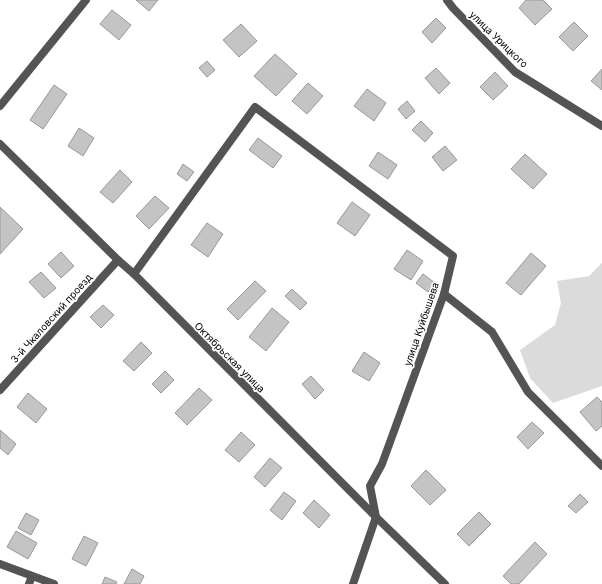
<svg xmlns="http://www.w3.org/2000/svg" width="602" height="584" viewBox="0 0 602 584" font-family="Inter,sans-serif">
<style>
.green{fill:#dbdbdb}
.building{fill:#c4c4c4;stroke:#989898}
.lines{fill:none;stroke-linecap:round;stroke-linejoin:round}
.service{stroke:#545454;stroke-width:8}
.minor{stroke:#545454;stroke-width:8}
.tertiary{stroke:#545454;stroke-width:8}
.labels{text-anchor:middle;stroke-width:3.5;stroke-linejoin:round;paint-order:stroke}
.street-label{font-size:10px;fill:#000;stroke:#fff}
</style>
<rect width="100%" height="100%" fill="#fff"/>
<polygon class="green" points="602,263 602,386 553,403 530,378 520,350 555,325 561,303 557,281 589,276"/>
<g class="building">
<polygon points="136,0 158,0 149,11"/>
<polygon points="526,0 543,0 552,9 535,25 519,8"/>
<polygon points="112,10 131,25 119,40 100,24"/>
<polygon points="436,18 446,28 432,43 422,32"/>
<polygon points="574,22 588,36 573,51 559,37"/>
<polygon points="241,24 257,41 239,57 223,40"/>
<polygon points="275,54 297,74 276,96 254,76"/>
<polygon points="207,61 215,70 207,77 199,68"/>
<polygon points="436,68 450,83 439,94 425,78"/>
<polygon points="602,69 602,90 591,81"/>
<polygon points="495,72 508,86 493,100 480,87"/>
<polygon points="308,83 323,96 307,114 292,101"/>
<polygon points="54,85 67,94 43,129 30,120"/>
<polygon points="367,89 386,103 374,121 354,106"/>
<polygon points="407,101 415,111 406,119 398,109"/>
<polygon points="421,121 433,133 425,142 412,130"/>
<polygon points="79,128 94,138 83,156 68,146"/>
<polygon points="258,138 282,156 273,168 249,150"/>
<polygon points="445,146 457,160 443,171 432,157"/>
<polygon points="378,152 397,165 388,179 369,166"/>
<polygon points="525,154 547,174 533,189 511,169"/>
<polygon points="183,164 194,172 187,181 177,174"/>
<polygon points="120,170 132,182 113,203 100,192"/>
<polygon points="155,196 169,208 149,229 136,216"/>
<polygon points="352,202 370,215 355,236 337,223"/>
<polygon points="0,207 23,229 0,254"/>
<polygon points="207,223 223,234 208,257 191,245"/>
<polygon points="407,250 423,261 411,280 394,269"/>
<polygon points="61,252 74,266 61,278 48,264"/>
<polygon points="531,253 546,266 521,295 506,283"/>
<polygon points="41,272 56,288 44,298 29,282"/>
<polygon points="423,274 435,283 428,292 416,283"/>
<polygon points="255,281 266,291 238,320 227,309"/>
<polygon points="292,289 307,303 300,310 285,296"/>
<polygon points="103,305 114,315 101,328 90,317"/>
<polygon points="272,308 289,322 266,351 249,337"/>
<polygon points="141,342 152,353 134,371 123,361"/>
<polygon points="364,352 380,363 369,381 352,371"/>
<polygon points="165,371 174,380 161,393 152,384"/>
<polygon points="311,376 324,390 315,399 302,384"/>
<polygon points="199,388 212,400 187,425 175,413"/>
<polygon points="28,393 47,409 36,423 17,407"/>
<polygon points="597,397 602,402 602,426 596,431 580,412"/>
<polygon points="532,422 544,433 528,449 517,437"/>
<polygon points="0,430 16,444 8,455 0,448"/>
<polygon points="241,432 255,445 239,462 225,450"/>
<polygon points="270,458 282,468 265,487 254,477"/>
<polygon points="426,470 446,490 430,505 411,486"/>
<polygon points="284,492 296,501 282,520 270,510"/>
<polygon points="580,494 588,502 576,513 568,506"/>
<polygon points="314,500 330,515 319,528 303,513"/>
<polygon points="479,512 491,524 469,546 457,534"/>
<polygon points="26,513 39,520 31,535 18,528"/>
<polygon points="16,531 37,543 28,559 7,547"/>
<polygon points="84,536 98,543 86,566 72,559"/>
<polygon points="535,542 547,554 519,584 511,584 503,576"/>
<polygon points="132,569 144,576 140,584 124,584"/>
<polygon points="105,577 117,582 116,584 102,584"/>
</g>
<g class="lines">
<polyline class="service" points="29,584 32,576"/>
<g class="minor">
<polyline points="447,0 453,8 515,72 602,126"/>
<polyline points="0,106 86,0"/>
<polyline points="134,274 255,107 453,256 444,294 382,464 370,486 376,517 353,584"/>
<polyline points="444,294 492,332 528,392 602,466"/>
<polyline points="0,390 118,260"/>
<polyline points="0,564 54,584"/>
</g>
<polyline class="tertiary" points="0,144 118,260 134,274 376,517 445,584"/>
</g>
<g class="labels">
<g class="street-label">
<text transform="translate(499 39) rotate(44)" y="4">улица Урицкого</text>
<text transform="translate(51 318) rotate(-48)" y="4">3-й Чкаловский проезд</text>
<text transform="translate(421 324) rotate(-71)" y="4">улица Куйбышева</text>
<text transform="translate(230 357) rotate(45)" y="4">Октябрьская улица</text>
</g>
</g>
</svg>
